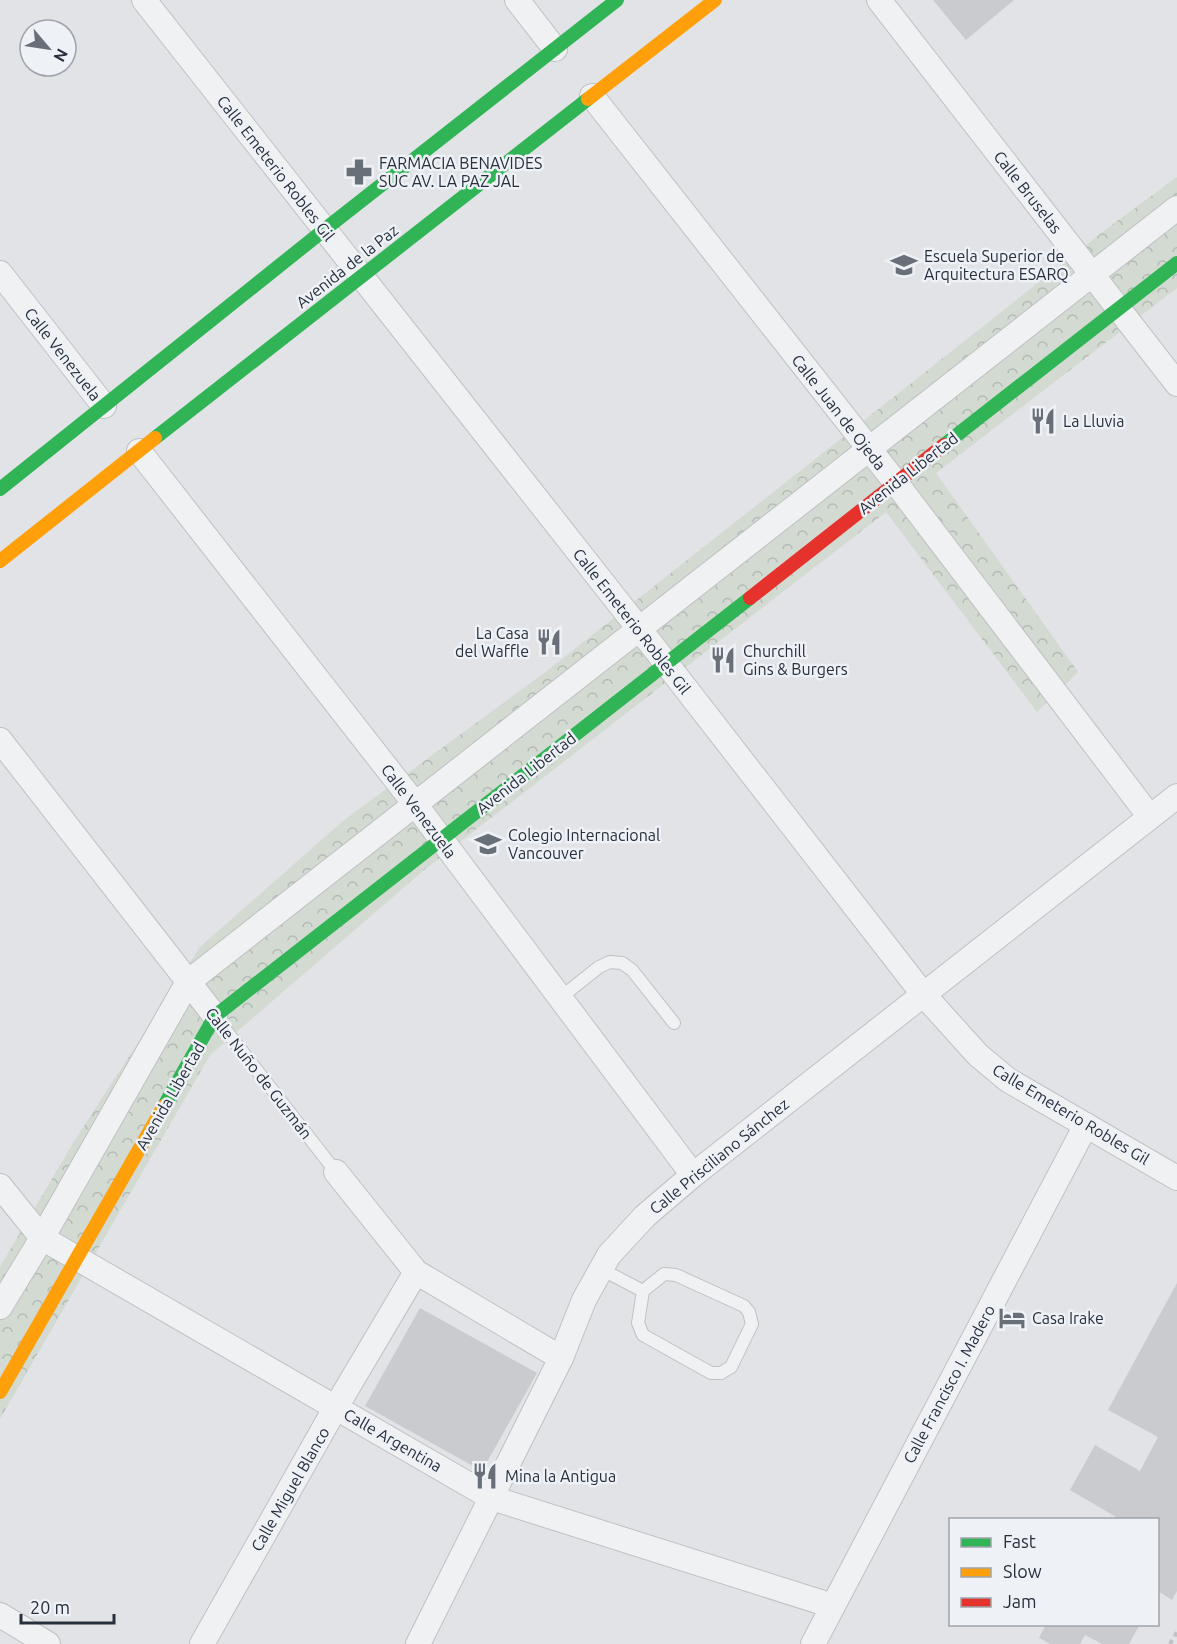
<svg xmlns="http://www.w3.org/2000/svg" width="1177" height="1644" viewBox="0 0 1177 1644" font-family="Ubuntu,sans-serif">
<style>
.park{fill:url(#park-crowns)}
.building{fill:#c9cbce}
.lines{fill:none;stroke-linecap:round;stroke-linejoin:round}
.lane-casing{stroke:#bfc1c4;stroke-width:14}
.street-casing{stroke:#bfc1c4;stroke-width:26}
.path{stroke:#bfc1c6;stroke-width:4;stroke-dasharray:4.5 4.5;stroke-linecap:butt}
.lane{stroke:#f0f1f2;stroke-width:12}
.street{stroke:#f0f1f2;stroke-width:24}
.fast{stroke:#30b455;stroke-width:14}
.slow{stroke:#ff9f0a;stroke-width:14}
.jam{stroke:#e5322d;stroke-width:14}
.labels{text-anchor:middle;stroke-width:5;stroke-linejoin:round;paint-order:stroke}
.poi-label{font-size:16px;fill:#28303e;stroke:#eef1f5;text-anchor:start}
.street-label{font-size:16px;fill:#28303e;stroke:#eef1f5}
</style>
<defs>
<pattern id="park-crowns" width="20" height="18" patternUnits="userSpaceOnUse" patternTransform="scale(1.5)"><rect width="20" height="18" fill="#d2dad1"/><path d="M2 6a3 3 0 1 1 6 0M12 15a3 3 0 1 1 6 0" fill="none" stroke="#b4bbb4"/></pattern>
</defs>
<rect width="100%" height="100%" fill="#e1e3e6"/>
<polygon class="park" points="1177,177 1177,288 936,473 1078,672 1037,712 886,512 424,870 210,1055 0,1419 0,1267 73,1143 200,947 344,820 548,670 1105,230"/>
<g class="building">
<polygon points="933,0 1014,0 966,40"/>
<polygon points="1177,1283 1177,1591 1172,1600 1158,1591 1158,1520 1115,1520 1116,1517 1070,1490 1095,1445 1140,1471 1158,1437 1108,1410"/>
<polygon points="420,1308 537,1373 482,1471 365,1406"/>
<polygon points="1046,1624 1140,1624 1129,1644 1102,1644 1085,1635 1080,1644 1050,1644 1039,1638"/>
</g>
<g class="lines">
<g class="lane-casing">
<g id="lane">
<polyline points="560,998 599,967 610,962 622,963 632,970 674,1023"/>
<polyline points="217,1019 336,1172"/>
<polyline points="601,1269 643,1291"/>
<polygon points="664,1274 676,1275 744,1306 749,1312 752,1324 731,1367 721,1373 711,1373 643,1335 638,1323 643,1291"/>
</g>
</g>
<g class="street-casing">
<g id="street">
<polyline points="144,0 666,663 923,994 978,1055 1008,1080 1177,1178"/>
<polyline points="517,0 555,49"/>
<polyline points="879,0 1177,384"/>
<polyline points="592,96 896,483 1150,817"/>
<polyline points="0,273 104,406"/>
<polyline points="139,451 415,804 693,1175"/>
<polyline points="0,740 215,1016"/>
<polyline points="336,1172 416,1272 561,1358"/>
<polyline points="0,1186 42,1238 492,1498 833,1606"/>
<polyline points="0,1307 42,1238 188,982 1177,208"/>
<polyline points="0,1615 48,1644"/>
<polyline points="202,1644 336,1407 416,1272"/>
<polyline points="418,1644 561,1358 584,1300 609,1255 645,1216 693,1175 1177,796"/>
<polyline points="813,1644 1086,1125"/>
</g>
</g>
<polyline class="path" points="1170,1644 1177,1632"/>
<use href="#lane" class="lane"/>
<use href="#street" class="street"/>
<g class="fast">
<polyline points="155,438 588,99"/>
<polyline points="944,445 1177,263"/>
<polyline points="0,489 324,230 617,0"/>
<polyline points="164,1106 215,1016 750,598"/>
</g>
<g class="slow">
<polyline points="588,99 715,0"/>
<polyline points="0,561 155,438"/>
<polyline points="0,1392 164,1106"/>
</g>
<polyline class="jam" points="750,598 944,445"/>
</g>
<defs>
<g id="pharmacy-bare" transform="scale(2.07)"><path d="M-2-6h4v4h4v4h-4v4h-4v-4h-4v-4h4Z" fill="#696f79" stroke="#eef1f5" stroke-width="2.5" paint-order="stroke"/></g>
<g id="university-bare" transform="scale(2.07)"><path d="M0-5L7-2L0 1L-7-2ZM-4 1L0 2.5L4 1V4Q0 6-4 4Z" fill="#696f79" stroke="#eef1f5" stroke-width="2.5" paint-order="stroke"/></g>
<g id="restaurant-bare" transform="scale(2.07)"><path d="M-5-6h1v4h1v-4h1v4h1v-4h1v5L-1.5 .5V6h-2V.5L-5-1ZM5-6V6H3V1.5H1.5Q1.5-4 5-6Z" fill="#696f79" stroke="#eef1f5" stroke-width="2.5" paint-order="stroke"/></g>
<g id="school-bare" transform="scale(2.07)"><path d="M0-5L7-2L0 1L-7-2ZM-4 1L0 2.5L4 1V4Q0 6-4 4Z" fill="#696f79" stroke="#eef1f5" stroke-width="2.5" paint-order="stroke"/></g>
<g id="hotel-bare" transform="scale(2.07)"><path d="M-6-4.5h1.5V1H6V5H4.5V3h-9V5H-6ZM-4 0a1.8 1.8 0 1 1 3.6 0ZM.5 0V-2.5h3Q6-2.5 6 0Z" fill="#696f79" stroke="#eef1f5" stroke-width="2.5" paint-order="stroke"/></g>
</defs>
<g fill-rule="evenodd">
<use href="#pharmacy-bare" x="359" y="172"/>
<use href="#university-bare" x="904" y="265"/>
<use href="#restaurant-bare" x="1043" y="421"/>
<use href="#restaurant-bare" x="549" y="642"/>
<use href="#restaurant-bare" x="723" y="660"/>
<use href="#school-bare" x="488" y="844"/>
<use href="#hotel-bare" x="1012" y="1318"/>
<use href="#restaurant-bare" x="485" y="1476"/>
</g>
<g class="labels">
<g class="poi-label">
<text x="379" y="169">FARMACIA BENAVIDES<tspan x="379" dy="18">SUC AV. LA PAZ JAL</tspan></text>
<text x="924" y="262">Escuela Superior de<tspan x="924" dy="18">Arquitectura ESARQ</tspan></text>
<text x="1063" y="427">La Lluvia</text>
<text x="529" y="639" text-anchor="end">La Casa<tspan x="529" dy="18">del Waffle</tspan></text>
<text x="743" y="657">Churchill<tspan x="743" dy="18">Gins &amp; Burgers</tspan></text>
<text x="508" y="841">Colegio Internacional<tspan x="508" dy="18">Vancouver</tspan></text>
<text x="1032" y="1324">Casa Irake</text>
<text x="505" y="1482">Mina la Antigua</text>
</g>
<g class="street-label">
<text transform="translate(276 168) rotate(52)" y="6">Calle Emeterio Robles Gil</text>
<text transform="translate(1028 192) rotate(52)" y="6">Calle Bruselas</text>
<text transform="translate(347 266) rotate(-38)" y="6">Avenida de la Paz</text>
<text transform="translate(63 354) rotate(52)" y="6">Calle Venezuela</text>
<text transform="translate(839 412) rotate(52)" y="6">Calle Juan de Ojeda</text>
<text transform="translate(908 473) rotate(-38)" y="6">Avenida Libertad</text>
<text transform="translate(632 621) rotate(52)" y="6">Calle Emeterio Robles Gil</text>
<text transform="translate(526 773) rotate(-38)" y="6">Avenida Libertad</text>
<text transform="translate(419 811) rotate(53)" y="6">Calle Venezuela</text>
<text transform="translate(259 1073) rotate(52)" y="6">Calle Nuño de Guzmán</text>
<text transform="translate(170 1096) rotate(-60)" y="6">Avenida Libertad</text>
<text transform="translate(1071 1114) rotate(31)" y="6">Calle Emeterio Robles Gil</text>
<text transform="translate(719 1156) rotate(-39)" y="6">Calle Prisciliano Sánchez</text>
<text transform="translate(949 1384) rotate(-62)" y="6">Calle Francisco I. Madero</text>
<text transform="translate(393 1440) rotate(30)" y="6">Calle Argentina</text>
<text transform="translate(290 1489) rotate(-60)" y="6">Calle Miguel Blanco</text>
</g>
</g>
<rect x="949" y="1518" width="210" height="108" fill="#eef1f5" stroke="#9fa4ac" stroke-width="1.5"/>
<rect x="961" y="1538" width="30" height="9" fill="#30b455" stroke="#9fa4ac" stroke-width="1.5"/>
<text x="1003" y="1548" font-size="18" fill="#28303e">Fast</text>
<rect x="961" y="1568" width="30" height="9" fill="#ff9f0a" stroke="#9fa4ac" stroke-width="1.5"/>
<text x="1003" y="1578" font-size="18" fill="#28303e">Slow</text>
<rect x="961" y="1598" width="30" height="9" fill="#e5322d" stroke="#9fa4ac" stroke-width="1.5"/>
<text x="1003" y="1608" font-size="18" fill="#28303e">Jam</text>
<g transform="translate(48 48) rotate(119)"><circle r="28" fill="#eef1f5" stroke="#9fa4ac" stroke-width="1.5"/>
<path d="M0-4.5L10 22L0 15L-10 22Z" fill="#696f79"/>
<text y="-9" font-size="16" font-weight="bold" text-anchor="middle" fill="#28303e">N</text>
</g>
<path d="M21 1614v9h93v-9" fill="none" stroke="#28303e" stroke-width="3"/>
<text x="30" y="1614" font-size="18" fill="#28303e" stroke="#eef1f5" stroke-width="4.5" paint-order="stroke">20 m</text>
</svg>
